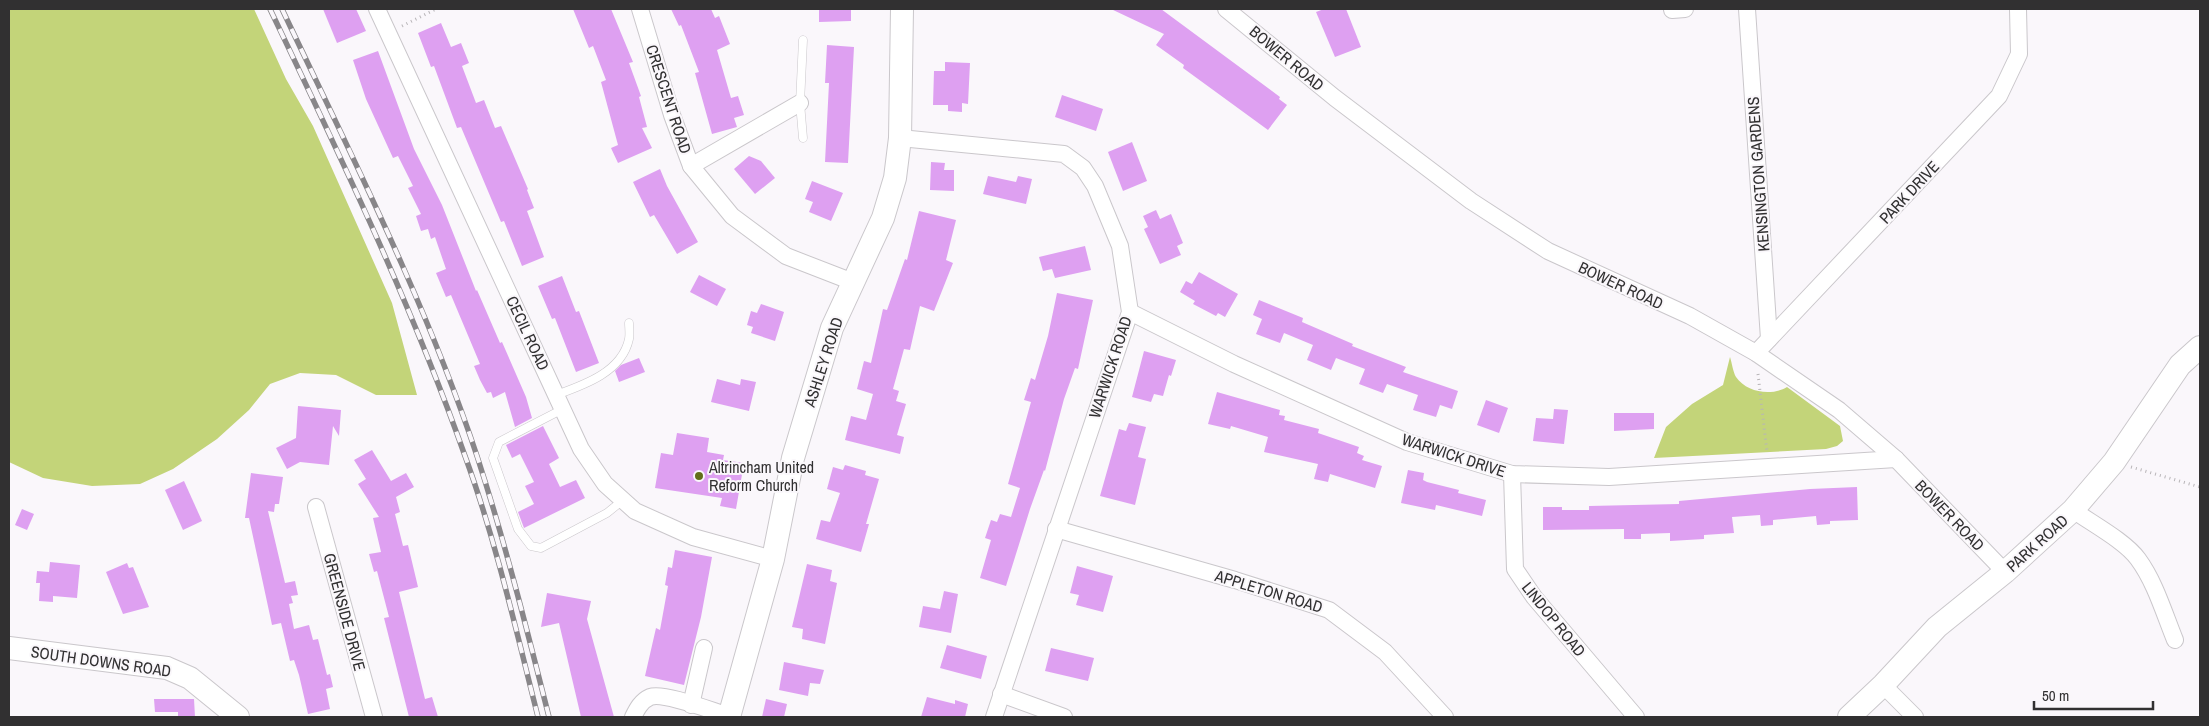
<svg xmlns="http://www.w3.org/2000/svg" width="2209" height="726" viewBox="0 0 2209 726" font-family="'Archivo Narrow',sans-serif">
<style>
.green{fill:#c3d479}
.building{fill:#dea0f1}
.lines{fill:none;stroke-linecap:round;stroke-linejoin:round}
.service-casing{stroke:#cac7cb;stroke-width:9}
.minor-casing{stroke:#cac7cb;stroke-width:18}
.secondary-casing{stroke:#cac7cb;stroke-width:24}
.path{stroke:#b8b5b8;stroke-width:3;stroke-dasharray:1 4;stroke-linecap:butt}
.service{stroke:#fff;stroke-width:8}
.minor{stroke:#fff;stroke-width:16}
.secondary{stroke:#fff;stroke-width:22}
.rail-casing{stroke:#888689;stroke-width:5.5}
.rail{stroke:#faf7fb;stroke-width:4;stroke-dasharray:11;stroke-linecap:butt}
.poi-dot{fill:#626e18;stroke:#faf7fb;stroke-width:2}
.labels{text-anchor:middle;stroke-width:4;stroke-linejoin:round;paint-order:stroke}
.street-label{font-size:16px;fill:#313031;stroke:#faf7fb}
.poi-label{font-size:16px;fill:#313031;stroke:#faf7fb;text-anchor:start}
</style>
<rect width="100%" height="100%" fill="#faf7fb"/>
<g class="green">
<polygon points="9,9 254,9 286,79 313,126 392,303 417,395 376,395 336,375 300,373 270,384 249,410 217,439 173,469 140,484 92,486 43,478 9,462"/>
<path d="M1730,357C1732,363 1733,372 1736,377C1747,393 1772,396 1787,387L1840,426L1843,441L1837,446L1826,449L1654,458L1666,427L1692,404L1723,385Z"/>
</g>
<g class="building">
<polygon points="323,9 356,9 366,31 337,43"/>
<polygon points="573,9 611,9 633,62 629,63 641,96 639,97 647,127 642,128 652,148 618,163 611,148 618,145 601,82 606,80 593,46 589,48"/>
<polygon points="671,9 711,9 715,18 719,16 730,44 717,50 731,98 738,96 744,115 734,118 737,127 712,134 695,73 699,72 681,25 679,26"/>
<polygon points="819,9 851,9 851,21 819,22"/>
<polygon points="1111,9 1161,9 1280,97 1279,99 1287,105 1268,130 1183,68 1184,65 1156,45 1164,34"/>
<polygon points="1324,9 1346,9 1361,47 1335,57 1316,12"/>
<polygon points="441,23 451,47 461,43 469,63 462,66 476,103 484,100 495,128 501,126 528,189 527,190 534,208 527,211 544,257 522,266 504,221 501,222 461,127 457,128 434,66 431,67 418,33"/>
<polygon points="827,45 854,47 848,163 825,162 829,83 825,83"/>
<polygon points="378,51 414,149 442,205 476,291 477,290 500,343 502,342 526,397 532,418 515,427 505,392 493,398 491,392 487,393 480,380 474,366 480,364 451,295 446,297 436,273 446,269 435,237 431,239 428,229 421,231 416,216 421,214 408,188 413,186 398,156 393,158 366,99 353,60"/>
<polygon points="945,62 970,63 968,104 962,103 962,112 948,111 948,105 933,105 934,71 945,71"/>
<polygon points="1062,95 1103,109 1096,131 1055,117"/>
<polygon points="1132,142 1147,181 1123,191 1108,152"/>
<polygon points="749,156 761,161 775,178 755,194 734,169"/>
<polygon points="931,162 945,163 944,170 954,170 954,191 930,190"/>
<polygon points="660,169 667,186 698,242 677,254 654,215 650,217 633,182"/>
<polygon points="988,176 1016,182 1018,176 1032,179 1026,204 983,194"/>
<polygon points="812,181 843,193 831,221 809,212 813,202 805,199"/>
<polygon points="1156,210 1160,219 1171,214 1183,243 1177,246 1181,255 1160,264 1144,229 1148,227 1143,216"/>
<polygon points="919,211 956,220 946,260 953,263 934,311 920,306 910,350 904,349 893,389 899,391 896,401 906,404 897,435 904,437 900,454 845,440 851,416 866,420 873,394 857,389 864,361 871,363 883,309 887,310 905,259 907,260"/>
<polygon points="1085,246 1091,270 1055,278 1052,269 1043,271 1039,257"/>
<polygon points="1199,272 1238,294 1225,317 1218,313 1216,316 1193,304 1195,301 1180,292 1186,281 1192,284"/>
<polygon points="699,275 726,289 717,306 690,292"/>
<polygon points="562,276 576,312 579,311 599,363 576,372 555,318 552,319 538,286"/>
<polygon points="1057,293 1093,300 1078,369 1075,368 1064,399 1045,471 1044,470 1030,509 1006,586 980,578 991,540 985,538 991,520 997,522 1000,514 1011,517 1020,488 1008,484 1031,402 1024,400 1031,378 1035,380 1048,336"/>
<polygon points="1259,300 1303,318 1302,322 1353,344 1352,346 1406,367 1403,372 1458,391 1452,409 1440,405 1436,417 1413,410 1418,395 1387,384 1383,393 1359,384 1365,369 1336,358 1331,370 1307,360 1313,345 1284,333 1280,343 1256,334 1262,319 1253,315"/>
<polygon points="761,304 784,312 775,341 751,333 753,327 747,325 751,311 757,313"/>
<polygon points="1144,351 1176,360 1171,376 1169,375 1163,396 1154,394 1151,402 1132,397"/>
<polygon points="639,358 645,372 619,382 615,371 621,365"/>
<polygon points="717,379 740,385 741,379 756,382 749,411 711,402"/>
<polygon points="1217,392 1280,410 1279,415 1285,416 1284,420 1319,429 1318,433 1359,447 1357,453 1364,456 1362,460 1382,466 1375,488 1330,474 1328,482 1314,479 1318,464 1264,452 1268,437 1231,426 1230,429 1208,424"/>
<polygon points="1486,400 1508,408 1499,433 1477,425"/>
<polygon points="298,406 341,410 339,436 333,426 329,465 300,462 287,469 276,448 296,438"/>
<polygon points="1554,409 1568,410 1564,444 1533,441 1536,418 1553,419"/>
<polygon points="1614,413 1654,413 1654,429 1614,431"/>
<polygon points="1129,423 1146,427 1138,457 1146,459 1135,505 1100,496 1119,429 1126,431"/>
<polygon points="543,426 559,458 549,464 560,487 576,480 585,498 524,528 518,512 534,504 525,486 534,482 520,454 512,458 506,445"/>
<polygon points="677,433 709,438 707,452 724,455 723,460 744,463 736,509 720,506 722,498 655,488 661,453 673,455"/>
<polygon points="372,450 391,481 406,473 414,487 396,497 400,512 395,514 403,546 408,545 418,587 399,592 425,699 432,697 438,717 409,717 384,618 389,617 377,571 374,572 369,554 381,552 373,518 379,517 358,484 366,479 354,460"/>
<polygon points="845,465 866,471 865,475 879,479 866,524 869,524 861,552 816,539 821,520 830,522 840,493 827,489 833,467 843,470"/>
<polygon points="1408,470 1424,473 1423,480 1427,482 1459,490 1458,493 1486,500 1482,516 1436,505 1435,510 1401,503"/>
<polygon points="251,473 283,477 279,504 275,504 274,512 268,511 285,583 295,581 298,595 291,596 293,603 289,604 294,629 309,625 313,640 318,639 327,675 330,674 333,687 326,689 330,709 308,714 299,675 294,660 290,661 281,623 272,625 249,518 245,518"/>
<polygon points="184,481 202,521 183,530 165,490"/>
<polygon points="1857,487 1858,520 1830,521 1830,524 1817,525 1816,516 1773,520 1773,525 1761,526 1760,515 1732,517 1734,533 1704,535 1704,539 1670,541 1670,533 1641,534 1641,539 1624,539 1624,529 1543,530 1543,507 1562,507 1562,510 1589,510 1589,506 1679,504 1679,501 1810,489"/>
<polygon points="22,509 34,514 27,530 15,525"/>
<polygon points="675,550 712,557 701,617 684,685 645,676 656,628 660,630 668,586 665,585 668,567 672,568"/>
<polygon points="50,562 80,565 77,598 53,596 53,602 39,601 40,583 36,583 37,571 49,572"/>
<polygon points="127,563 129,568 133,567 149,607 123,614 106,572"/>
<polygon points="807,564 832,570 830,581 837,583 825,644 802,639 803,629 792,627"/>
<polygon points="1077,566 1113,576 1103,612 1076,605 1079,595 1070,593"/>
<polygon points="944,591 958,594 951,633 919,627 923,606 940,609"/>
<polygon points="547,593 591,601 587,619 614,717 581,717 559,623 541,627"/>
<polygon points="947,645 987,656 981,679 940,668"/>
<polygon points="1051,648 1094,658 1088,681 1045,671"/>
<polygon points="784,662 824,670 820,684 810,683 808,696 779,690"/>
<polygon points="927,697 955,704 955,700 968,704 965,717 921,717"/>
<polygon points="154,699 194,699 195,717 178,717 178,712 155,712"/>
<polygon points="766,699 787,704 784,717 762,717"/>
</g>
<g class="lines">
<g class="service-casing">
<g id="service">
<polyline points="803,138 800,103 803,40"/>
<path d="M556,395C584,385 622,372 629,339C630,334 629,327 629,323"/>
<polyline points="563,409 499,442 493,458 518,529 531,546 541,548 607,513 623,500"/>
</g>
</g>
<g class="minor-casing">
<g id="minor">
<polyline points="377,9 581,449 605,484 635,511 693,537 773,559"/>
<polyline points="640,9 672,115 691,166 732,216 786,256 853,282"/>
<polyline points="1226,9 1335,98 1471,201 1548,251 1690,316 1756,353 1839,410 1896,459 2005,572"/>
<polyline points="1747,9 1769,339"/>
<polyline points="1672,10 1685,9"/>
<polyline points="900,138 1064,154 1083,168 1095,186 1120,246 1130,312 994,717"/>
<polyline points="691,166 800,103"/>
<polyline points="1130,312 1234,364 1407,442 1512,474 1609,477 1896,459"/>
<polyline points="1756,353 1999,96 2019,54 2018,9"/>
<polyline points="1512,474 1515,569 1534,597 1636,717"/>
<polyline points="316,507 374,717"/>
<path d="M2073,510C2091,523 2125,541 2138,559C2155,582 2164,613 2175,640"/>
<polyline points="1056,529 1235,580 1329,610 1385,652 1445,717"/>
<polyline points="1883,685 1915,717"/>
<polyline points="1001,694 1064,717"/>
<polyline points="691,705 704,648"/>
<path d="M633,717C637,709 641,701 650,697C664,692 712,711 729,716"/>
</g>
</g>
<g class="secondary-casing">
<g id="secondary">
<polyline points="9,648 167,668 190,678 238,717"/>
<polyline points="729,717 773,559 793,458 832,328 883,218 895,178 900,138 902,9"/>
<polyline points="1849,717 1883,685 1937,627 2005,572 2073,510 2114,462 2180,365 2200,347"/>
</g>
</g>
<g class="path">
<polyline points="402,26 436,9"/>
<polyline points="1758,374 1767,452"/>
<polyline points="2131,467 2200,487"/>
</g>
<use href="#service" class="service"/>
<use href="#minor" class="minor"/>
<use href="#secondary" class="secondary"/>
<g class="rail-casing">
<g id="rail">
<path d="M270,9C340,156 411,303 465,456C496,541 516,630 538,717"/>
<path d="M282,9C351,155 426,302 477,456C505,542 527,630 549,717"/>
</g>
</g>
<use href="#rail" class="rail"/>
</g>
<circle class="poi-dot" cx="699" cy="476" r="5"/>
<g class="labels">
<g class="street-label">
<text transform="translate(1287 58) rotate(40)" y="6">BOWER ROAD</text>
<text transform="translate(669 99) rotate(72)" y="6">CRESCENT ROAD</text>
<text transform="translate(1758 174) rotate(-94)" y="6">KENSINGTON GARDENS</text>
<text transform="translate(1909 192) rotate(-47)" y="6">PARK DRIVE</text>
<text transform="translate(1621 285) rotate(25)" y="6">BOWER ROAD</text>
<text transform="translate(528 333) rotate(65)" y="6">CECIL ROAD</text>
<text transform="translate(823 362) rotate(-72)" y="6">ASHLEY ROAD</text>
<text transform="translate(1110 367) rotate(-72)" y="6">WARWICK ROAD</text>
<text transform="translate(1454 455) rotate(18)" y="6">WARWICK DRIVE</text>
<text transform="translate(1950 515) rotate(46)" y="6">BOWER ROAD</text>
<text transform="translate(2037 543) rotate(-42)" y="6">PARK ROAD</text>
<text transform="translate(1269 591) rotate(17)" y="6">APPLETON ROAD</text>
<text transform="translate(345 612) rotate(75)" y="6">GREENSIDE DRIVE</text>
<text transform="translate(1554 619) rotate(51)" y="6">LINDOP ROAD</text>
<text transform="translate(101 661) rotate(8)" y="6">SOUTH DOWNS ROAD</text>
</g>
<g class="poi-label">
<text x="709" y="473">Altrincham United<tspan x="709" dy="18">Reform Church</tspan></text>
</g>
</g>
<rect width="2209" height="726" fill="none" stroke="#313031" stroke-width="20"/>
<path d="M2034 701v8h119v-8" fill="none" stroke="#313031" stroke-width="2.5"/>
<text x="2042" y="701" font-size="15" fill="#313031" stroke="#faf7fb" stroke-width="4" paint-order="stroke">50 m</text>
</svg>
